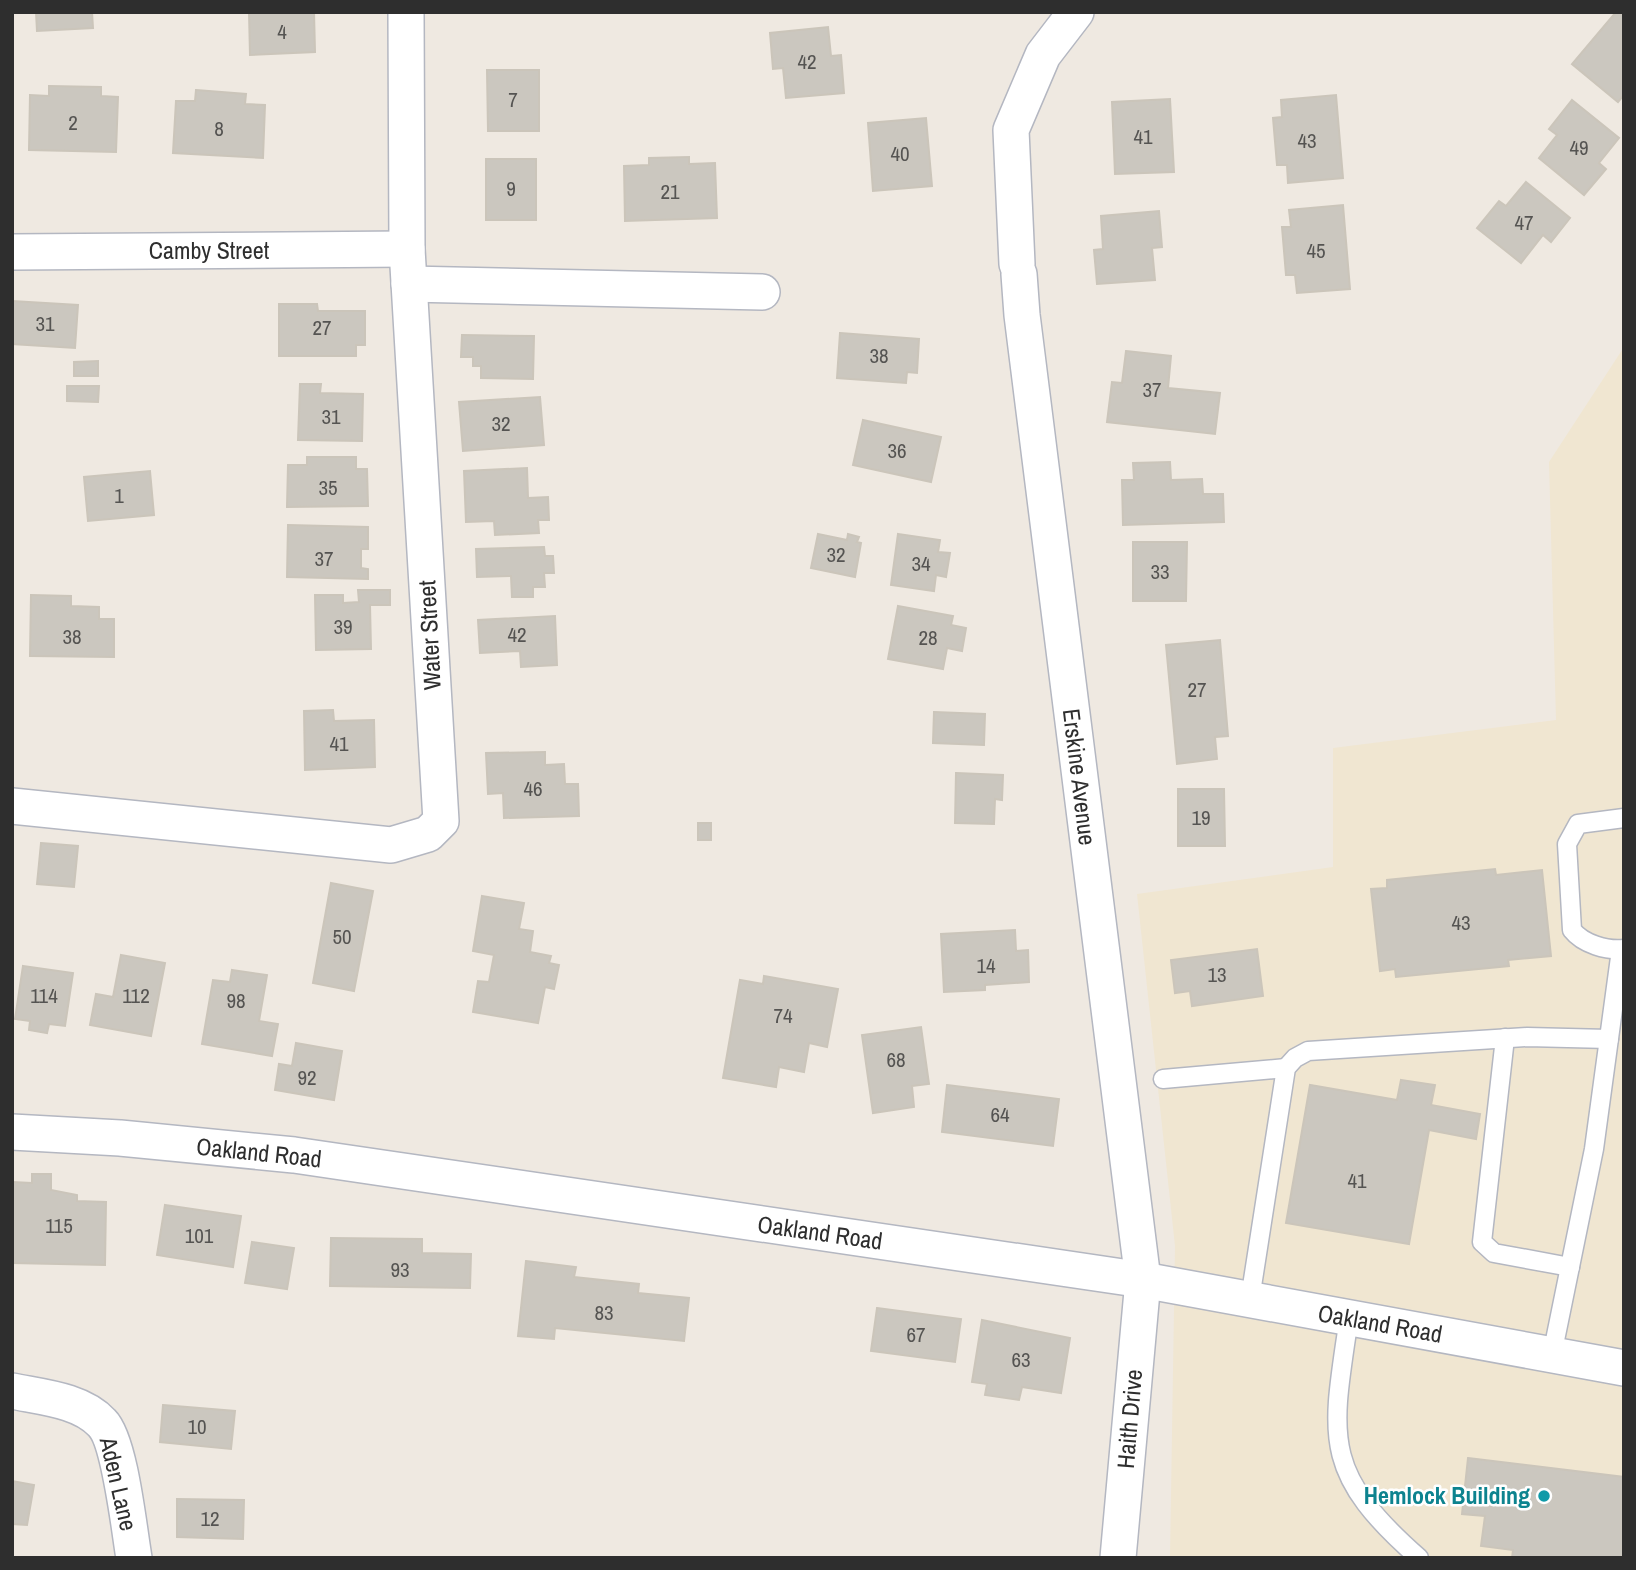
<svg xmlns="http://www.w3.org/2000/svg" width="1636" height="1570" viewBox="0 0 1636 1570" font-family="'Archivo Narrow',sans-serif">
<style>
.education{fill:#f0e6d1}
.building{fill:#cbc7bf;stroke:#cbc5ba;stroke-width:2}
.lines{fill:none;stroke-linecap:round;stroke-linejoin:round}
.service-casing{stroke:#b4b7c1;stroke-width:21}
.minor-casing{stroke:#b4b7c1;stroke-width:38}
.service{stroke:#fff;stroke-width:18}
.minor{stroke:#fff;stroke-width:35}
.culture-dot{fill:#0f9aa8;stroke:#fff;stroke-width:2.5}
.labels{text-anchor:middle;stroke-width:5;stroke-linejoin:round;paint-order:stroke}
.number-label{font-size:21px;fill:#555452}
.street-label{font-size:24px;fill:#2e2e2e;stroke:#fff}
.culture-label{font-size:24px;font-weight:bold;fill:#0d838f;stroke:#fff;text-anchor:end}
</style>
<rect width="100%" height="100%" fill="#efe9e1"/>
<polygon class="education" points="1624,347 1624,1558 1170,1558 1175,1246 1137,894 1333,867 1333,748 1556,720 1549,462"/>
<g class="building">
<polygon points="36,12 92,12 93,28 37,31"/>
<polygon points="249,12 314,12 315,52 250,55"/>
<polygon points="1616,12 1624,12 1624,95 1618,102 1572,64"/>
<polygon points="828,27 831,56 841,55 844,93 786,98 783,68 773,69 770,33"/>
<polygon points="487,70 539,70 539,131 488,131"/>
<polygon points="49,86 101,87 101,96 118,97 116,152 29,150 30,95 49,96"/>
<polygon points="196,90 246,94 245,104 265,105 263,158 173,153 176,101 195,101"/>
<polygon points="1336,95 1343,178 1288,183 1287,165 1277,165 1273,118 1282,117 1281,100"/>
<polygon points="1170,99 1174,172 1115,174 1112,102"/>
<polygon points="1572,100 1619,138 1599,163 1606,169 1584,195 1539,158 1557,135 1549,129"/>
<polygon points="926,118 932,186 873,191 868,123"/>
<polygon points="689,157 689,164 715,163 717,218 625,221 624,166 649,165 649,158"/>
<rect x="486" y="159" width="50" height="61"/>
<polygon points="1526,182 1570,218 1551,242 1543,235 1521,263 1477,228 1499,201 1506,206"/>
<polygon points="1343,205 1350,289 1297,293 1295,275 1286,275 1282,227 1291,227 1289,210"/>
<polygon points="1159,211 1162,247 1152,248 1155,280 1097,284 1094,250 1103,249 1101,216"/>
<polygon points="12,301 78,305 75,348 12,344"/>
<polygon points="279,304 317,304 318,311 365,311 365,345 356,345 356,356 279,356"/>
<polygon points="840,333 919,339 917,373 907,372 906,383 837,378"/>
<polygon points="462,335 534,336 533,379 481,378 481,366 473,366 473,357 461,357"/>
<polygon points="1126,351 1171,356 1168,388 1220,393 1215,434 1107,422 1112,382 1122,383"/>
<polygon points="98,361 98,376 74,376 74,362"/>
<polygon points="300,384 321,384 320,393 363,394 362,441 298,440"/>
<polygon points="67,386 99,386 98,402 67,401"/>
<polygon points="540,397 544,445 463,451 459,402"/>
<polygon points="863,420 941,437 931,482 853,465"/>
<polygon points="307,457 356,457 356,469 367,469 368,506 287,507 288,465 307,465"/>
<polygon points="1170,462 1171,480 1202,479 1203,494 1223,494 1224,522 1123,525 1122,480 1134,480 1133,463"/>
<polygon points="527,468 528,498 548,497 549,520 538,520 539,533 495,535 494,521 466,522 464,471"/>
<polygon points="150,471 154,515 88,521 84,477"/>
<polygon points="288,525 368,527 368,549 361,549 361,568 368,569 368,579 287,577"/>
<polygon points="818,534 847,540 848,534 859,537 857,542 861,543 855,577 811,568"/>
<polygon points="898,534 940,540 938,552 950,553 946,577 936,575 934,591 891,585"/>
<polygon points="1133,542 1187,542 1186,601 1133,601"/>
<polygon points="544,547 545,556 553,556 554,573 544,573 545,587 533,587 533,597 512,597 511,576 477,577 476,549"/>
<polygon points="358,590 390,590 390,605 370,605 371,649 316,650 315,595 343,595 343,603 359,602"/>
<polygon points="31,595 71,596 71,606 99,607 99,619 114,619 114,657 30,656"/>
<polygon points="898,606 953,616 951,625 966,628 962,651 947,648 943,669 888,659"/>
<polygon points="555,616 557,665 521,667 520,651 480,653 478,620"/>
<polygon points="1220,640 1228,736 1215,737 1217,759 1177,764 1166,645"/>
<polygon points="333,710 334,721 374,720 375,767 305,770 304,711"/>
<polygon points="934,712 985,714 984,745 933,743"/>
<polygon points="545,752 545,765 564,764 565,784 578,784 579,816 504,818 503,793 488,794 486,753"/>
<polygon points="956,773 1003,775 1002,800 995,799 994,824 955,823"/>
<polygon points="1178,789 1224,789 1225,846 1178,846"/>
<rect x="698" y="823" width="13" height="17"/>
<polygon points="41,843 78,846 74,887 37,884"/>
<polygon points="1495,869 1496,875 1542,870 1551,956 1508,960 1509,966 1396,977 1395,969 1380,971 1371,889 1387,888 1387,880"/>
<polygon points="331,883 373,891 354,991 313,983"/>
<polygon points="482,896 524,903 519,929 533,931 530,952 551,956 549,963 559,965 554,989 545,987 538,1023 473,1012 478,981 489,982 494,955 473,951"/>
<polygon points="1015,930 1016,951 1028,950 1029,982 985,985 985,990 944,992 941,934"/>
<polygon points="1257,949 1263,996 1192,1006 1190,991 1175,993 1171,960"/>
<polygon points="121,955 165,963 151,1036 90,1025 96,994 113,997"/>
<polygon points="23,966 73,973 65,1026 49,1024 47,1033 29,1030 30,1021 15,1019"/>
<polygon points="232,970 267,975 259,1021 278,1024 272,1056 202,1044 213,980 230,982"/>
<polygon points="764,976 838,989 827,1047 809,1043 804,1072 779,1067 776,1087 723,1078 740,980 763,984"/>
<polygon points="921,1027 929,1084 912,1086 914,1107 873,1113 862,1035"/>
<polygon points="296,1043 342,1051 334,1100 275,1090 279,1064 292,1066"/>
<polygon points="1401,1080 1435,1085 1431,1105 1480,1114 1476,1139 1429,1130 1409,1244 1286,1223 1310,1085 1397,1100"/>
<polygon points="947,1085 1059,1099 1053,1146 942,1132"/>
<polygon points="32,1174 51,1174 51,1190 77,1195 77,1201 106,1202 105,1265 12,1263 13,1182 32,1183"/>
<polygon points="165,1205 241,1216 233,1267 157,1255"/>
<polygon points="331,1238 422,1239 422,1253 471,1254 470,1288 330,1286"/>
<polygon points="252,1242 294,1248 287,1289 245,1283"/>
<polygon points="526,1261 576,1267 574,1277 639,1284 638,1293 689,1298 684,1341 555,1328 554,1339 518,1336"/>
<polygon points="877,1308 961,1319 955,1362 871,1351"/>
<polygon points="982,1320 1070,1338 1061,1393 1022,1387 1019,1400 985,1395 987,1384 972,1382"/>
<polygon points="163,1405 235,1411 231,1449 160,1442"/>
<polygon points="1468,1458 1624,1477 1624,1558 1512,1558 1513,1550 1481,1546 1485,1516 1462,1514"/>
<polygon points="12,1481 34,1485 27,1525 12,1524"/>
<polygon points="177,1499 244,1500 243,1539 177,1537"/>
</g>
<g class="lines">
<g class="service-casing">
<g id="service">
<path d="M1624,818L1578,824L1567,844L1572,930C1583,944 1607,951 1624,949"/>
<polyline points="1505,1038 1482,1242 1494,1253 1570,1267"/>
<polyline points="1163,1079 1286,1068"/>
<polyline points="1250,1299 1286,1068 1295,1058 1308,1051 1527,1037 1609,1039"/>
<path d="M1349,1318C1331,1438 1321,1472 1419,1558"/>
<polyline points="1552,1355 1594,1149 1621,950"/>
</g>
</g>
<g class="minor-casing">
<g id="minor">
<polyline points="12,252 407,249"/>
<polyline points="1017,264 1011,130 1043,55 1076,12"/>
<polyline points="1019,274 1022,315 1143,1280 1118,1558"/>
<polyline points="409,284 762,292"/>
<polyline points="12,806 391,845 428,834 441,821 407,249 406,12"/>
<polyline points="12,1132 120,1138 294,1155 1143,1280 1624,1368"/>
<path d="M12,1391C41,1397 81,1400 102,1423C120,1441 129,1529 134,1558"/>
</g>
</g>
<use href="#service" class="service"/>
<use href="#minor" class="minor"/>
</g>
<circle class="culture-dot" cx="1544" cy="1496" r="7"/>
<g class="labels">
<g class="number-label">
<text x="282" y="39">4</text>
<text x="807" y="69">42</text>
<text x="513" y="107">7</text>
<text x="73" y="130">2</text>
<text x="219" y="136">8</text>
<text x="1143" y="144">41</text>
<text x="1307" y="148">43</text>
<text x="1579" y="155">49</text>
<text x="900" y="161">40</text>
<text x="511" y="196">9</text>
<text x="670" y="199">21</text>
<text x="1524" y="230">47</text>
<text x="1316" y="258">45</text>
<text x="45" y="331">31</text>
<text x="322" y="335">27</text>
<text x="879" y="363">38</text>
<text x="1152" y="397">37</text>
<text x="331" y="424">31</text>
<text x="501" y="431">32</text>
<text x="897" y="458">36</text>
<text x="328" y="495">35</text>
<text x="119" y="503">1</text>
<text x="836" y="562">32</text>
<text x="324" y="566">37</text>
<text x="921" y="571">34</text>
<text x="1160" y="579">33</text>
<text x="343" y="634">39</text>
<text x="517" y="642">42</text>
<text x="72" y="644">38</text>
<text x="928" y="645">28</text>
<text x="1197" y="697">27</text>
<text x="339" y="751">41</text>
<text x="533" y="796">46</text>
<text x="1201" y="825">19</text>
<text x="1461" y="930">43</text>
<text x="342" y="944">50</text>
<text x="986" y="973">14</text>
<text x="1217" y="982">13</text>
<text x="44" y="1003">114</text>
<text x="136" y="1003">112</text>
<text x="236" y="1008">98</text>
<text x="783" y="1023">74</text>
<text x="896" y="1067">68</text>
<text x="307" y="1085">92</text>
<text x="1000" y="1122">64</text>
<text x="1357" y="1188">41</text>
<text x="59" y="1233">115</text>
<text x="199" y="1243">101</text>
<text x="400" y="1277">93</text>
<text x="604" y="1320">83</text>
<text x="916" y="1342">67</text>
<text x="1021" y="1367">63</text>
<text x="197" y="1434">10</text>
<text x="210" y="1526">12</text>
</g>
<g class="street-label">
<text x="209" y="259">Camby Street</text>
<text transform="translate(430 635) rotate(-93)" y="8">Water Street</text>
<text transform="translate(1079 777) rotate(83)" y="8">Erskine Avenue</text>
<text transform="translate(259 1153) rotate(6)" y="8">Oakland Road</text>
<text transform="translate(820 1233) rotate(8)" y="8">Oakland Road</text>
<text transform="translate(1380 1324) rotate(10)" y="8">Oakland Road</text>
<text transform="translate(1130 1419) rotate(-85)" y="8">Haith Drive</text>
<text transform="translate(118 1484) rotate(77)" y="8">Aden Lane</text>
</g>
<g class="culture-label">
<text x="1530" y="1504">Hemlock Building</text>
</g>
</g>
<rect width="1636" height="1570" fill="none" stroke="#2e2e2e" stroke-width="28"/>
</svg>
